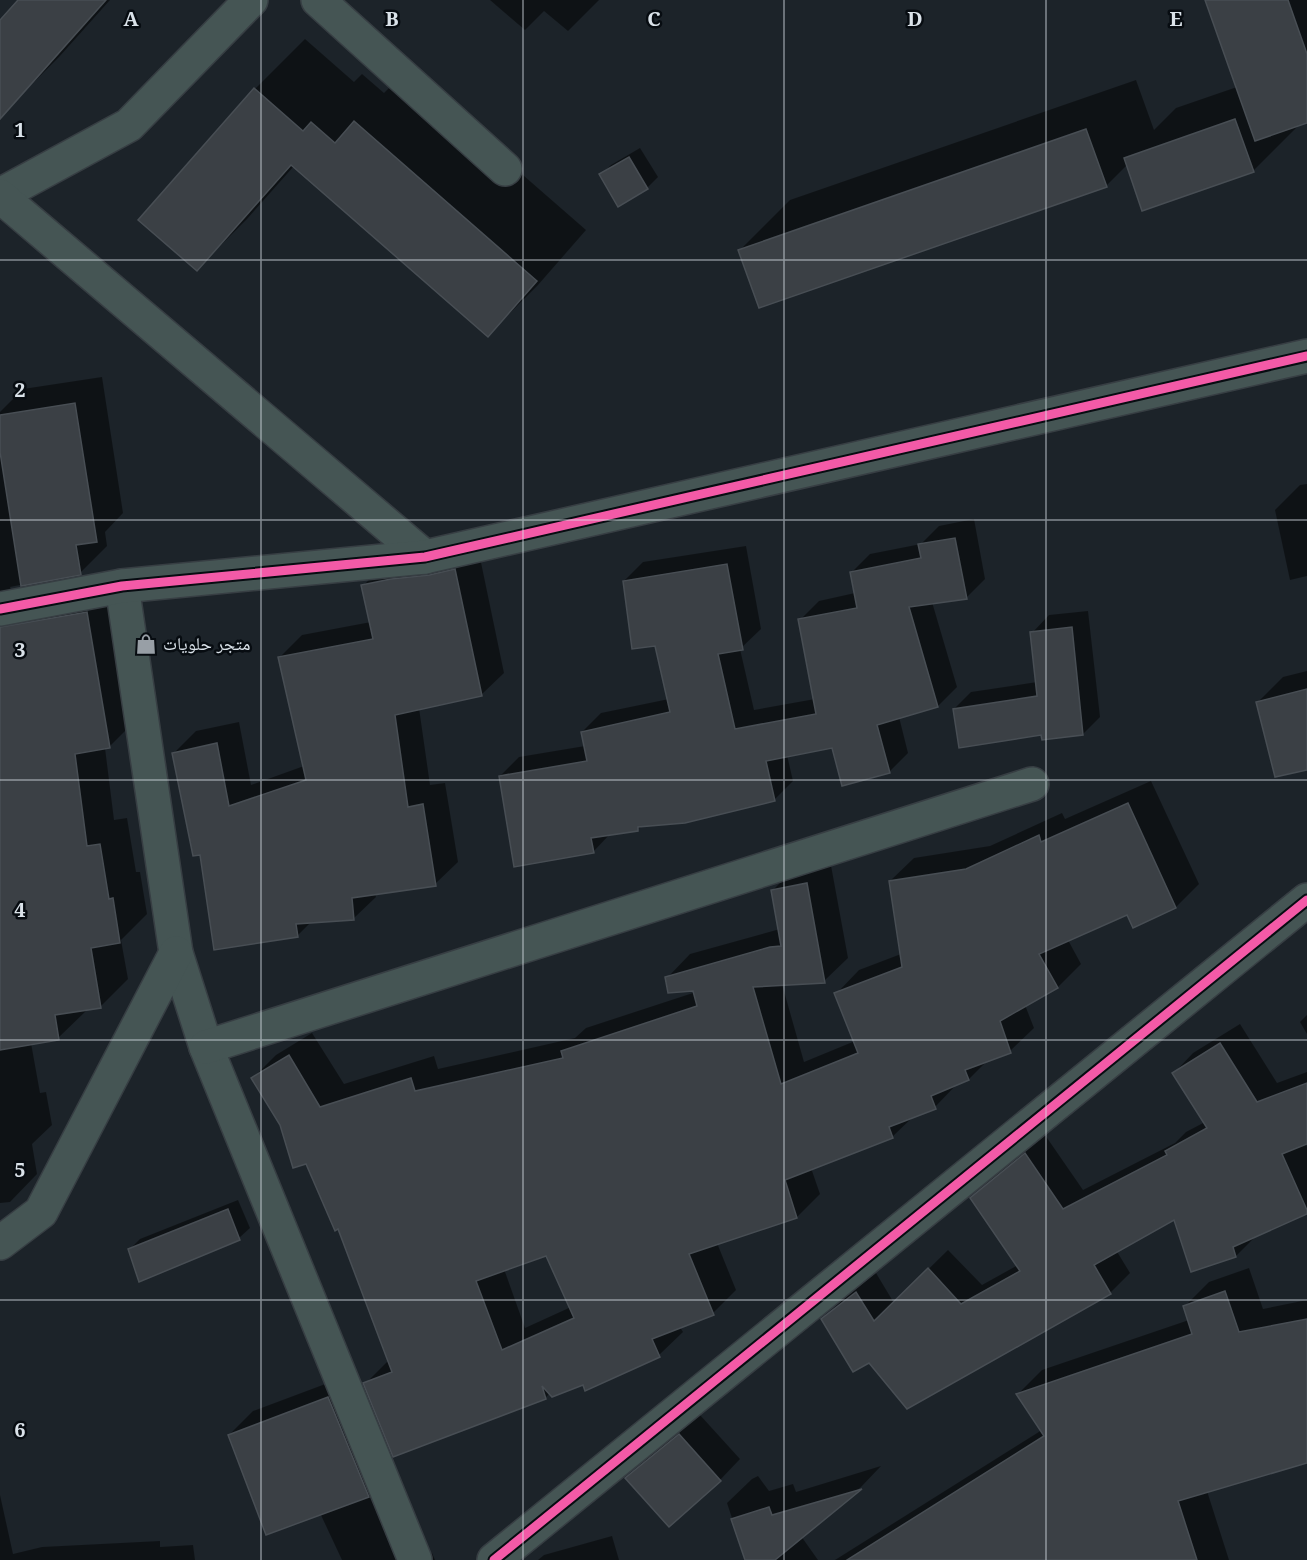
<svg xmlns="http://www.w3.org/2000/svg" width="1307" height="1560" viewBox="0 0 1307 1560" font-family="'Noto Serif','Noto Naskh Arabic',serif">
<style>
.shadow{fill:#0007;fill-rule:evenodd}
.building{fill:#3b4045;stroke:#484e54;stroke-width:1.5;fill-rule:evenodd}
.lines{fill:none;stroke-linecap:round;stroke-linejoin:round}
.minor-casing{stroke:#373e43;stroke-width:36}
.minor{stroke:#455554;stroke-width:33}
.cycleway-casing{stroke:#070c11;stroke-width:13}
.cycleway{stroke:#f35aa7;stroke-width:9}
.grid{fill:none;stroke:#dae2e9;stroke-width:1.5;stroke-opacity:0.55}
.labels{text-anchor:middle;stroke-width:5;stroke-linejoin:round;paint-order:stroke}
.poi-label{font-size:18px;fill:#dae2e9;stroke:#070c11;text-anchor:start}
.grid-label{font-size:20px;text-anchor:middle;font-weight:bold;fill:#dae2e9;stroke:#070c11;stroke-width:5;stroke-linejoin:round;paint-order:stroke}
</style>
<rect width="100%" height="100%" fill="#1c2329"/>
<g class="shadow">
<polygon points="20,0 110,0 59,57 9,107 0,99 0,23"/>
<polygon points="490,0 599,0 568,31 544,11 525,30"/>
<polygon points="1207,0 1307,0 1307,121 1300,124 1253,171 1128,164 1106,186 740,250 790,200 1136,80 1154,130 1176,108 1237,87"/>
<polygon points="305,39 354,82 362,74 384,93 405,72 586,230 538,285 488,335 294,166 247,219 197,269 140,220 255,89"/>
<polygon points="640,148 658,177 647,188 619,205 601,175 611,165"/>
<polygon points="102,377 123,513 105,532 107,546 80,573 10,587 13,594 114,585 136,720 109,747 105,748 114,820 127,818 136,872 140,872 147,914 121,940 128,979 101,1006 85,1009 86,1011 58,1038 31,1043 40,1093 46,1092 52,1125 32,1144 37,1174 10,1202 0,1203 0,412 23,389"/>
<polygon points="1307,484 1307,576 1290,580 1275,510 1300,485"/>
<polygon points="974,519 985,579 966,598 932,602 957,687 938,706 899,717 908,753 889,772 833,746 787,755 793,781 774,800 642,826 637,830 611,833 593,852 500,776 519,757 585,746 582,732 601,713 669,699 656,644 624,581 643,562 746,546 761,629 740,649 754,710 815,699 800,620 819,601 855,593 851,573 870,554 921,544 939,526"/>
<polygon points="478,548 504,673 481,695 419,708 430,785 445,783 458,862 435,884 375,893 376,897 353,919 311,922 297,936 201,853 174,753 196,731 239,722 251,785 304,766 279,658 302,635 371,622 363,586 385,563"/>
<polygon points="1088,611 1100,717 1083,734 1043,734 954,709 971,692 1037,682 1032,633 1049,615"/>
<polygon points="1307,671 1307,768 1258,702 1283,677"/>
<path d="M1151,781L1199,884L1176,907L1133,926L1128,913L1068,940L1081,964L1058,987L1025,1005L1034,1028L1010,1051L988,1060L969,1079L958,1083L935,1107L914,1116L892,1137L811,1168L820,1194L797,1217L717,1243L736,1290L713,1313L680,1327L683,1332L659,1355L586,1389L583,1383L550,1393L545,1398L365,1384L389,1360L339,1227L306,1162L253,1078L276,1055L312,1033L344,1084L434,1056L438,1069L575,1038L586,1028L699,991L667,978L690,954L780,929L773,890L796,867L830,860L848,958L824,981L782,984L804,1062L855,1041L836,994L859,970L901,954L890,881L914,858L990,846L1062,813L1065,819ZM547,1254L571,1307L525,1328L504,1269Z"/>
<polygon points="1307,1015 1307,1034 1300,1022"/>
<polygon points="1240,1024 1277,1083 1307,1072 1307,1143 1305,1143 1307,1147 1307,1213 1256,1236 1236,1256 1192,1270 1175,1217 1116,1250 1130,1273 1110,1293 869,1361 823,1319 843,1299 876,1273 894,1303 948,1250 982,1285 1018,1265 972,1198 992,1178 1045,1135 1083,1190 1175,1143 1186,1132 1205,1122 1174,1073 1193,1053"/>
<polygon points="238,1200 250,1228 239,1238 140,1280 130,1249 140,1239"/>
<polygon points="1249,1268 1263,1309 1307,1300 1307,1462 1207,1491 1229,1560 835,1560 1042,1430 1018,1394 1042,1370 1189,1320 1185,1306 1209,1282"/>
<polygon points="352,1374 427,1551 432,1553 435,1560 342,1560 320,1513 229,1435 253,1411"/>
<polygon points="700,1415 740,1459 720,1480 627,1478 647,1458"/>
<polygon points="881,1466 861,1487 801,1536 818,1560 746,1560 727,1503 752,1479 758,1476 769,1491 793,1484 796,1492"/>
<polygon points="0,1495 13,1554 42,1547 160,1541 160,1547 193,1545 195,1560 0,1560"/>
<polygon points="612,1536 619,1560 538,1560 544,1555"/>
</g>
<g class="building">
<polygon points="18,0 106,0 0,119 0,20"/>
<polygon points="1205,0 1288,0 1307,54 1307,123 1255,141"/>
<polygon points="254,88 303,131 311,122 335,143 354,121 537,281 488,337 291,165 197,271 138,220"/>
<polygon points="1235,119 1254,172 1142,211 1124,158"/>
<polygon points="1086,129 1107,187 759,308 738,250"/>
<polygon points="629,157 648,189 618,207 599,174"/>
<polygon points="75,403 97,542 76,545 81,575 21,586 0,452 0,415"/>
<polygon points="955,538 967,599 909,607 938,707 877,725 890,773 842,786 832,748 766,761 775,801 685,823 638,827 638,831 591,838 594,853 514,867 499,776 587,761 581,732 670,712 655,646 632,649 623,581 727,564 743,650 718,654 735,729 816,714 798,619 857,608 850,572 921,558 918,544"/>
<polygon points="455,569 482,696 395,715 408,807 423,804 436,886 352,898 354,920 296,924 298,937 214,950 200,855 193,856 172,753 217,743 229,806 306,780 278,657 373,639 361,585 391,579 429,575"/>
<polygon points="87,612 110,748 75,754 87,846 100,844 109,899 113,898 120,943 91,948 101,1008 55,1015 59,1040 0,1050 0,627"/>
<polygon points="1072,627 1083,735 1042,740 1041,735 959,748 953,709 1037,696 1030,632"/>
<polygon points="1307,689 1307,770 1275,777 1256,702"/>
<path d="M1128,803L1176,908L1133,928L1127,915L1039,954L1058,988L1000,1021L1011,1053L965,1070L969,1080L931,1096L936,1109L889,1127L893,1138L785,1180L797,1218L689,1254L714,1315L652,1339L660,1357L585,1391L583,1385L552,1397L542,1386L546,1399L393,1457L363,1383L392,1372L338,1229L335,1231L306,1164L293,1168L280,1125L251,1078L289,1055L320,1107L411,1078L415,1091L563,1058L561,1051L697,1006L693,991L668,993L665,977L770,947L781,946L771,890L807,883L825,983L753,987L781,1084L858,1053L834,993L902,967L889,881L966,869L1039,835L1041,842ZM546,1256L574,1318L502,1350L476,1281Z"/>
<polygon points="1220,1043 1257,1102 1307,1083 1307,1144 1282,1154 1307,1210 1307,1214 1233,1247 1236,1257 1191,1272 1174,1220 1094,1265 1111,1294 907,1409 869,1363 853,1372 821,1319 856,1292 874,1321 928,1268 961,1304 1020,1271 970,1198 1025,1153 1063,1209 1167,1155 1165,1151 1207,1128 1172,1073"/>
<polygon points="228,1209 240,1240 139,1282 128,1249"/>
<polygon points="1225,1291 1239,1332 1307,1319 1307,1463 1178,1501 1197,1560 847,1560 1044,1436 1016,1394 1192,1334 1183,1306"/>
<polygon points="328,1397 369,1497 266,1535 228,1435"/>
<polygon points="679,1434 721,1481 669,1527 625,1478"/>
<polygon points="862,1489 775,1560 745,1560 731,1519 769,1507 772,1515"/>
</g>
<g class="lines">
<g class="minor-casing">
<g id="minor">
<polyline points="318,0 505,169"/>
<polyline points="0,195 129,125 251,0"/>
<polyline points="0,196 425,557"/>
<polyline points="122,586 176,953 206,1047 415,1560"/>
<polyline points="0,609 122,586 425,557 1307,356"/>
<polyline points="206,1047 1032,784"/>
<polyline points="0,1243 41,1212 176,953"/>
<polyline points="494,1560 1307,900"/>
</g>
</g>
<use href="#minor" class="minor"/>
<g class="cycleway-casing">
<g id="cycleway">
<polyline points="0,609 122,586 425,557 1307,356"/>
<polyline points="494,1560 1307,900"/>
</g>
</g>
<use href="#cycleway" class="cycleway"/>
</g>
<path class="grid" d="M261,0V1560M523,0V1560M784,0V1560M1046,0V1560M0,260H1307M0,520H1307M0,780H1307M0,1040H1307M0,1300H1307"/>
<defs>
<g id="shop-bare" transform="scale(1.62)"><path d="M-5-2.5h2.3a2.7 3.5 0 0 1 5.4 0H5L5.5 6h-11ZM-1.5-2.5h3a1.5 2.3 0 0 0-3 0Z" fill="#989fa6" stroke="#070c11" stroke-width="2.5" paint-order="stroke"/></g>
</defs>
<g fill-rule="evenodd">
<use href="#shop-bare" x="146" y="644"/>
</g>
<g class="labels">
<g class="poi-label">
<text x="163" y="650">متجر حلويات</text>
</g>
</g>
<g class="grid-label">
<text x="131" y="26">A</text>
<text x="392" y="26">B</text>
<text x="654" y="26">C</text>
<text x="915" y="26">D</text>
<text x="1176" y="26">E</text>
<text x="20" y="137">1</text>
<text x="20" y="397">2</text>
<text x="20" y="657">3</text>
<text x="20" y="917">4</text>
<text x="20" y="1177">5</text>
<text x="20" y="1437">6</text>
</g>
</svg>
